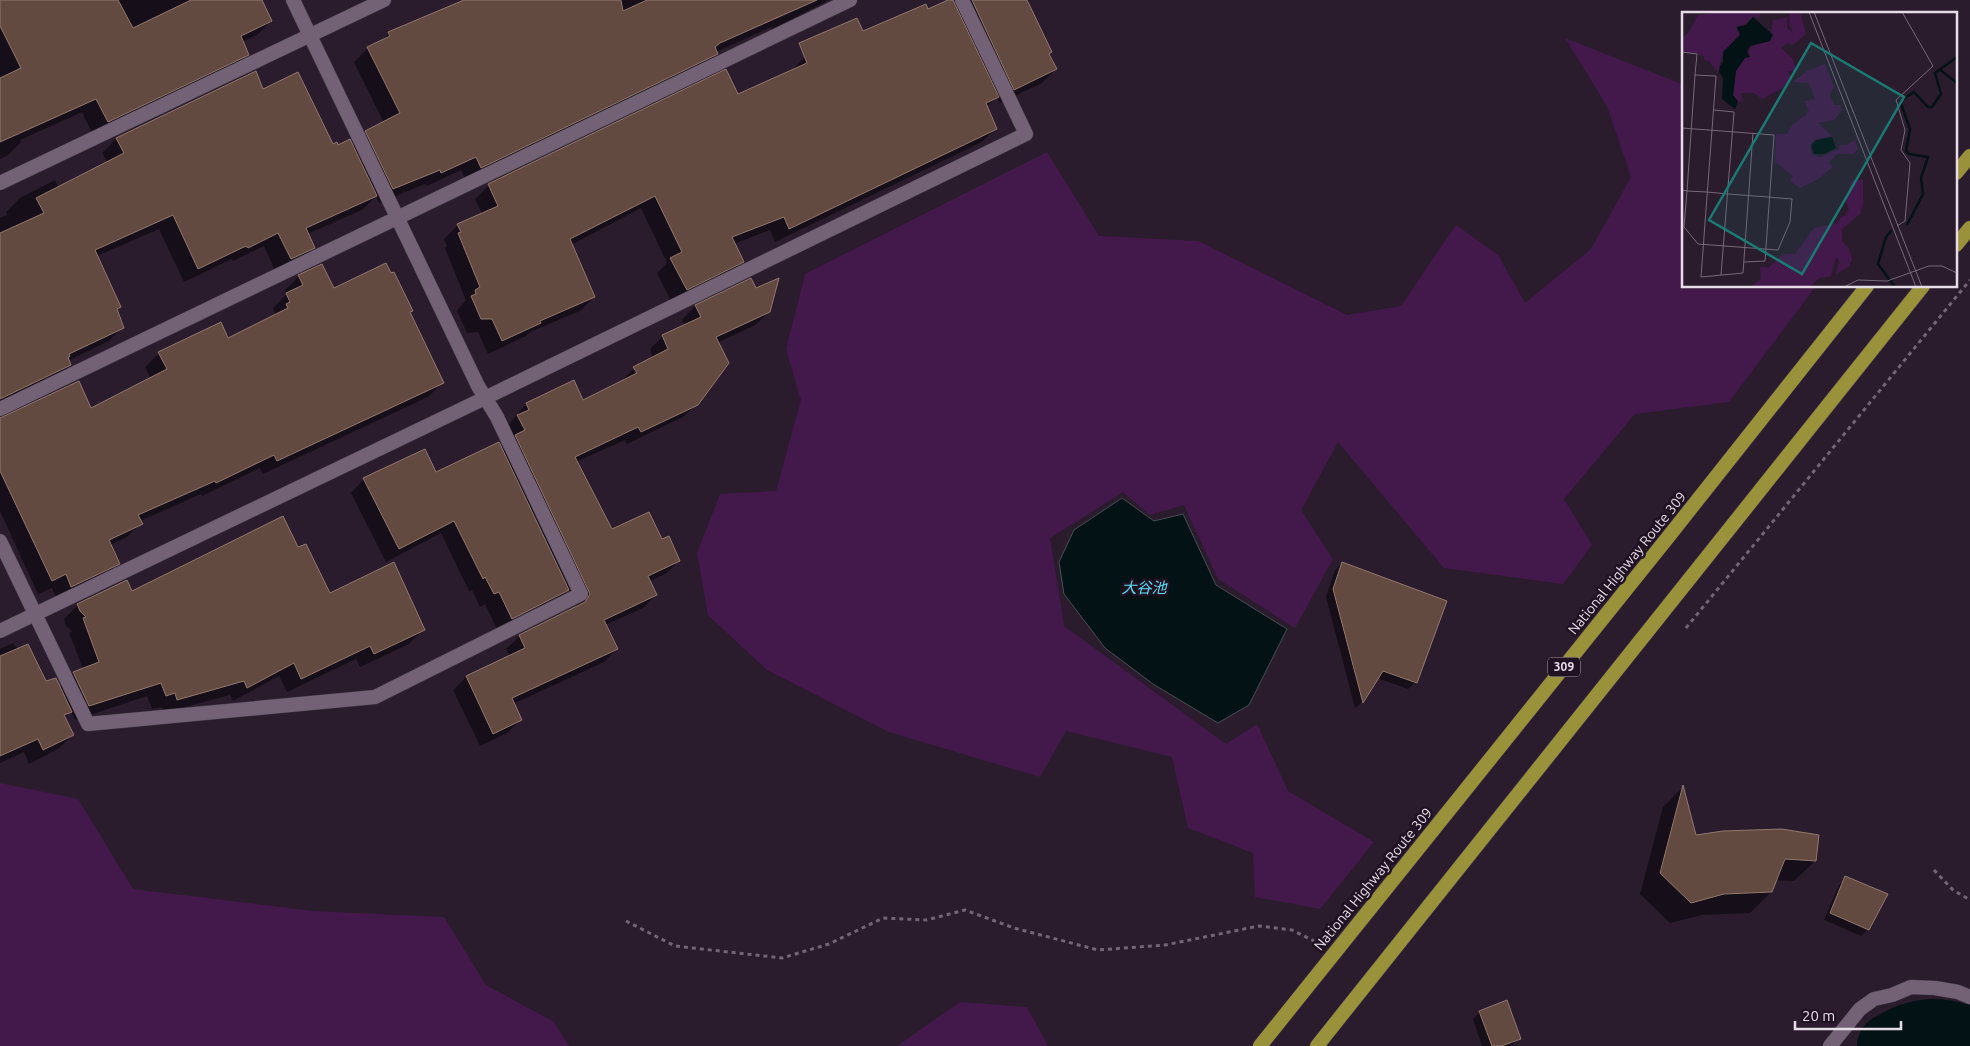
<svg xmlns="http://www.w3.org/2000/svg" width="1970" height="1046" viewBox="0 0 1970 1046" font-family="Ubuntu,'Noto Sans JP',sans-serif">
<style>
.green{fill:#43194b}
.water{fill:#031215;stroke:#474f54}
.shadow{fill:#0007}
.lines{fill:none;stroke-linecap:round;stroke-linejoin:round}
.river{stroke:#031215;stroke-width:64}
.building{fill:#634a41;stroke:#93786e}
.minor-casing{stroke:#453a48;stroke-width:15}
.trunk-casing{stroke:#453a48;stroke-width:15}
.path{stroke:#726574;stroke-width:3;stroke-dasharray:4 4;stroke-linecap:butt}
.minor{stroke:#736276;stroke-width:14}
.trunk{stroke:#9a913b;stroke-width:14}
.labels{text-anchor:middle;stroke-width:5;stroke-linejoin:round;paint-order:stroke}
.shield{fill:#201223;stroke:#aba0ad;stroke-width:1}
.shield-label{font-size:12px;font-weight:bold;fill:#e7dde8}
.street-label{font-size:14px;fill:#e7dde8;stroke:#201223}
.water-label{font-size:15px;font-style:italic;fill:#5ae2f9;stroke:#201223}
.inset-river{fill:none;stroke:#031215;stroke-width:2.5}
.inset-road{fill:none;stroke:#766978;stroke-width:1}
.view{fill:#1a7b74;fill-opacity:0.15;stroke:#1a7b74;stroke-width:2.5}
.inset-edge{fill:none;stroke:#e7dde8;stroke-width:2.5}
</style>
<rect width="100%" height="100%" fill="#2a1c2d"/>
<g class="green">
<polygon points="1565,38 1684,85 1684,286 1816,286 1729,402 1635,414 1564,499 1592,545 1563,584 1444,568 1338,442 1301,510 1333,559 1295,628 1218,579 1184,505 1150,515 1123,492 1050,538 1064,626 1226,744 1257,724 1288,791 1374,842 1320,909 1255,897 1253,853 1188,828 1172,757 1066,731 1040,777 889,732 767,670 708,615 697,553 720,494 776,491 801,400 786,349 805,274 1047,152 1099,236 1198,241 1347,315 1401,306 1456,225 1498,255 1525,303 1591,249 1631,177 1607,106"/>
<polygon points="0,783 78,799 133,889 313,911 444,917 486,985 554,1022 569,1046 0,1046"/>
<polygon points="960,1002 1027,1007 1048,1046 897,1046"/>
</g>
<polygon class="water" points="1122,498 1154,521 1183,514 1216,585 1287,629 1249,705 1218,723 1153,684 1105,648 1064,594 1059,562 1074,530"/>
<g class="shadow">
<polygon points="0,0 260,0 271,21 257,35 242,42 247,55 233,69 93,135 82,112 20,140 21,142 7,156 0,159"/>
<polygon points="472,0 829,0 772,29 771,27 716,52 717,54 702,68 466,181 461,170 427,186 425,184 379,203 376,196 362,210 307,234 313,248 299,262 276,273 264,246 233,261 232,259 184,282 159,229 97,256 119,307 116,310 123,327 109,341 68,361 70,365 56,379 0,406 0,218 7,215 6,212 20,198 55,180 59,188 108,163 102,153 116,139 263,91 333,146 352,146 366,132 384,123 354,62 368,48 381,42 389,33"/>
<polygon points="951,0 953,0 953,6 959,0 1030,0 1027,3 1056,69 1042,83 1000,103 997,97 986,107 996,128 982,142 775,242 770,230 734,244 742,262 728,276 672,303 657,273 667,263 641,208 571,245 594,297 580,311 530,332 526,336 488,354 478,332 467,333 457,311 466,300 445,248 447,246 444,239 458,225 482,214 475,199 489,185 737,96 791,71 805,57"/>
<polygon points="299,276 333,290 409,313 442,383 428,397 263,474 260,468 202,496 201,494 140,521 141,523 127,537 110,545 118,563 104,577 57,600 52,588 38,594 0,511 0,418 91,409 151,379 145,367 159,353 227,340 276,316 273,308 287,294 285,290"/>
<polygon points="750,280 769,312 755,325 717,343 697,404 683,417 627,444 625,440 576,462 611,531 662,541 679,561 665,574 650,581 656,595 643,608 605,625 617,649 604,662 513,704 521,720 507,733 480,746 453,690 466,677 510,656 506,649 520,636 577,607 568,589 555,603 498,631 485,604 480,607 472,590 469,591 441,533 386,562 351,493 364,479 436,474 502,450 510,441 505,429 526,404 573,382 583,401 621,382 634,368 653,358 650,349 663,336 685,326 682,320 695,306"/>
<polygon points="297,549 329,595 424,629 409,644 360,667 356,659 287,692 279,676 233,701 230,695 163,713 162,707 152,709 147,696 75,720 71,711 64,718 73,735 58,749 29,764 24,752 0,763 0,649 13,643 46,682 59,687 73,673 83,669 69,633 72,631 66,626 64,619 78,605"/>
<polygon points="1342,563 1416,682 1408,689 1377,678 1362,702 1355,708 1326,597 1335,570"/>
<polygon points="1683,787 1695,837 1815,861 1794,881 1775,880 1771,892 1750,913 1702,915 1670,923 1640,894 1663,807"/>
<polygon points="1846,878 1868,929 1861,936 1824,920 1839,885"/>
<polygon points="1480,1012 1519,1039 1511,1046 1482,1046 1473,1019"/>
</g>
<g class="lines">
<path class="river" d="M1889,1046C1917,1028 1939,1027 1970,1039"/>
</g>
<g class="building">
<polygon points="0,0 118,0 133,28 191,0 262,0 272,21 241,36 249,55 108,122 96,99 0,142 0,78 21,68 0,26"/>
<polygon points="464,0 621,0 623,11 647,0 817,0 720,43 715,47 718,54 481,168 476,157 441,173 440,170 393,189 365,131 400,113 367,47 390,36 388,32"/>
<polygon points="948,0 953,0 999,97 986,103 997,129 789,229 784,217 732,237 744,262 687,290 670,258 682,252 655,196 570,239 595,297 540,321 541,323 502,341 492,319 481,319 471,296 476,294 475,290 480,287 458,233 461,232 457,224 498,206 488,184 726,69 738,94 807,63 799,43 857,18 863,31 926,4 928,9"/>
<polygon points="972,0 1027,0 1052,52 1049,54 1057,69 1014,90"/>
<polygon points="256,71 263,89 298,72 333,144 337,142 338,145 350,139 377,196 306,228 315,248 291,259 278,233 248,248 246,246 198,269 173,215 95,250 121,307 117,309 124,328 69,354 70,356 68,357 71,365 0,399 0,233 44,213 36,198 124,153 116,138"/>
<polygon points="386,263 391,273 394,272 413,311 410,312 444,383 277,461 274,455 216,483 215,481 138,515 143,524 109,540 120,564 71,587 66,574 52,581 0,471 0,418 79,381 91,408 167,369 158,352 221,322 228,338 288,308 286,304 290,302 286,293 303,285 298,275 322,264 334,288"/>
<polygon points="751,278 756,288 779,278 770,312 716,337 729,363 698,405 641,432 638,427 575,457 612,529 649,512 662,539 669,536 680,561 648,576 657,595 604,620 618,649 512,698 522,720 493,734 466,676 525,648 519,635 585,602 590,594 515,435 525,430 517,415 529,410 526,403 574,380 583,400 637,373 633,367 668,349 662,335 701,317 695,305"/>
<polygon points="499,442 569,590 512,619 499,592 494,594 485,577 483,579 454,521 399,549 363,478 425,449 436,472"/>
<polygon points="283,516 298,547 306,544 330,593 394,562 425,630 374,654 370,646 301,679 294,663 247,688 244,681 177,700 175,693 166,696 161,683 89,706 73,672 99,662 83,618 86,617 80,611 77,604 127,580 132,591"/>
<polygon points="1342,562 1447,601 1417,683 1383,671 1363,703 1333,589"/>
<polygon points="28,644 46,681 56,678 72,712 64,715 74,735 43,750 38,739 0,756 0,656"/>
<polygon points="1683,785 1696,835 1723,831 1782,829 1819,835 1816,861 1785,859 1772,892 1724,894 1691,903 1660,873"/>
<polygon points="1845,876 1888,894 1869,930 1830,913"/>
<polygon points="1507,1000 1521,1039 1501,1046 1492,1046 1479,1011"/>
</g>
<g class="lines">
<g class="minor-casing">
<g id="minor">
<polyline points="0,183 384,0"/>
<polyline points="0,409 850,0"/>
<polyline points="0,541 88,724 375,697 581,594 497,417 478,386 293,0"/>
<polyline points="0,631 485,398 1026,134 962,0"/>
<polyline points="1830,1046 1860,1009 1874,999 1892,995 1911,987 1935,988 1958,992 1970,997"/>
</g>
</g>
<g class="trunk-casing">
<g id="trunk">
<polyline points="1956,173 1970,156"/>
<polyline points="1956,245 1970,228"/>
<polyline points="1260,1046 1669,536 1867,286"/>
<polyline points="1317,1046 1923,286"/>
</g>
</g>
<g class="path">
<polyline points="1686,628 1970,280"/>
<polyline points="1934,870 1953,890 1970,900"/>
<polyline points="626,921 675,946 782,958 829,944 883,918 926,920 965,910 1014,928 1098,950 1165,945 1259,926 1292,930 1314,941"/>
</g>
<use href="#minor" class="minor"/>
<use href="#trunk" class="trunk"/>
</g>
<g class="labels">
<rect class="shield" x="1548" y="657.5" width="32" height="19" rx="4"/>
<g class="shield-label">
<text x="1564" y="671">309</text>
</g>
<g class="street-label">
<text transform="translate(1627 563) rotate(-51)" y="5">National Highway Route 309</text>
<text transform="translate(1373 879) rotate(-51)" y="5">National Highway Route 309</text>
</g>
<g class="water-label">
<text x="1144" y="593">大谷池</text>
</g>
</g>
<g transform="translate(1682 12)">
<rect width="275" height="275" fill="#2a1c2d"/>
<path d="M40,0H80L76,6L71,4L64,12L54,15L58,22L41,40L36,60L38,63L27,49L22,48V44L0,39V26L7,20L16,3ZM108,0H118L124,22L111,33L105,31L99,36L111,47L114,58L106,60L108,65L101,76L80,87L72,81H59L60,89L55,91L51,83L54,59L63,46L68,45L66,40L69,34L88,29L91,8L105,5V16L111,21L107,12ZM143,52L152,74L148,83L152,93H158L160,98L152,108L136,111L150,124L133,128L129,133V142L138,145L157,137V133H164L173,128L176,137L172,142H155L147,150L150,155L138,166L118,176L108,169L111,164L93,150L94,122H105L110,113L124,103L127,98L122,89L133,87L127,71L111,70L125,59ZM170,168H181V193L178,202L160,217V229L167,237L170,247L167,254L154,262L157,249L154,245L149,264L137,266L128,275H69L79,267L78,255L86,256L102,242H113L132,216L155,211L158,205L164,203L167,196L163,189Z" fill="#43194b"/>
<path d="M71,5L91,23L88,29L68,34L65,40L68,45L63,46L54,59L51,83L56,89L53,97L40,87L41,66L37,60L38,54L41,50V40L58,23L55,15L64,13ZM150,125L154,136L142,142H132L129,133L134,128Z" fill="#031215"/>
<path class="inset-river" d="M257,57L275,71M225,213L241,182L239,166L246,145L227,142L224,139L228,117L218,89L232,80L246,95H250L259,82L253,61L275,45M210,218L204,225L196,252L213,275"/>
<path class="inset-road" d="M127,0L234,275M132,0L240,275M0,40L15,42L13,63L5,179L2,215L16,232L96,238L108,210L110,187L86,185L46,182L25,180L5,179L0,178M13,63L34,64L19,265L61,261L71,121M32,98L52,100L39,263M0,116L92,123L83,249L62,250M215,214L223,209L228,151L219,138L223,118L214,88L251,54L220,0M162,275L176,268L205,269L247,254H260L275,261"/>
<path class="view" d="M129,31L222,85L120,262L27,208Z"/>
<rect width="275" height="275" class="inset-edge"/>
</g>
<path d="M1795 1021v8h106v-8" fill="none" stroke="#e7dde8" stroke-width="2.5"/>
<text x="1802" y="1021" font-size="15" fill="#e7dde8" stroke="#201223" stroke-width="4" paint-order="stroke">20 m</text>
</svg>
